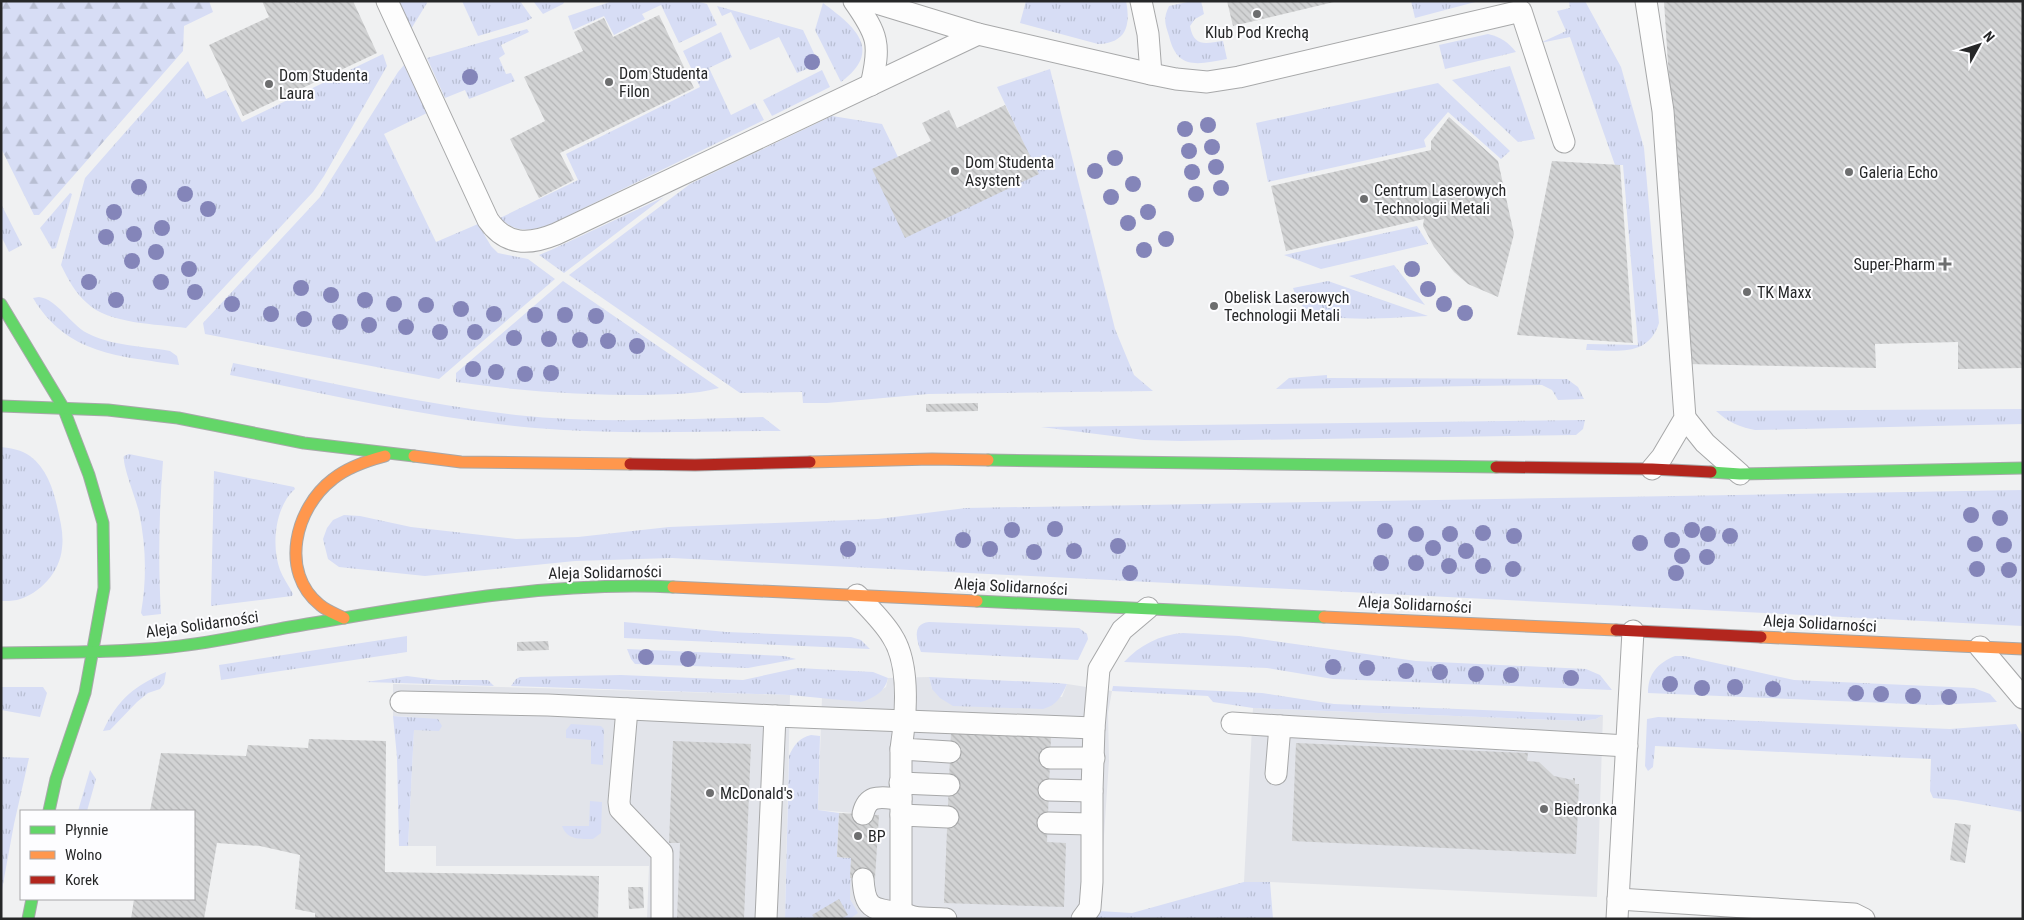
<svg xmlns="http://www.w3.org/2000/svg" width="2024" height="920" viewBox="0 0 2024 920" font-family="'Roboto Condensed',sans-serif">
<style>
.built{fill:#e2e4ea}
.grass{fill:url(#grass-tufts)}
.forest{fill:url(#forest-firs)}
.building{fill:url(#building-back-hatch)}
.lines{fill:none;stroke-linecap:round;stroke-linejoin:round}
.lane-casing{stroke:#a7a8a9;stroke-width:23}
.fast-casing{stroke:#a7a8a9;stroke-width:13}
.slow-casing{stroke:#a7a8a9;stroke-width:13}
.jam-casing{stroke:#a7a8a9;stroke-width:13}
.lane{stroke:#fdfdfd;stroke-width:21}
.fast{stroke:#63d668;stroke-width:11}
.slow{stroke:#ff974d;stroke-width:11}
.jam{stroke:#b3261e;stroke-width:11}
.tree{fill:#8485b9}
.poi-dot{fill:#6d6e6f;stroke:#fdfdff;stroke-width:2}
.labels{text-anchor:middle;stroke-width:4;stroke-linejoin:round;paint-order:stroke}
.poi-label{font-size:16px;fill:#262728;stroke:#fdfdff;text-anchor:start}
.street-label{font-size:16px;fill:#262728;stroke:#fdfdff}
</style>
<defs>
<pattern id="grass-tufts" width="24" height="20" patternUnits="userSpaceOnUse" patternTransform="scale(1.25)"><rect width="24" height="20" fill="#d7ddf5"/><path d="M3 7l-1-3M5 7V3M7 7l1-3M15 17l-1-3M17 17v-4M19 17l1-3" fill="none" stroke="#b8bed2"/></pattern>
<pattern id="forest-firs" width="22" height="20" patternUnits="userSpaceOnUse" patternTransform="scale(1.25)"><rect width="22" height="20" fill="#d7ddf5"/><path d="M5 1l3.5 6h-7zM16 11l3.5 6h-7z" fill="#b8bed2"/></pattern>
<pattern id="building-back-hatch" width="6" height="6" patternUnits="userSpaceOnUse" patternTransform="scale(1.25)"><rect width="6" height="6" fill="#d2d3d4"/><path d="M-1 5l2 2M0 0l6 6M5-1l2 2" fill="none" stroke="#b4b5b6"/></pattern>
</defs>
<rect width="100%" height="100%" fill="#f0f1f2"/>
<g class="built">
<polygon points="929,677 932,689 1062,697 1067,684 1112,691 1108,713 1109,761 1099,911 1094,919 850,919 857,913 850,899 850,878 875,879 878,815 818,810 822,697 861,702 886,687 888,678"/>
<polygon points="393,684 790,695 785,919 647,919 649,866 436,866 436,846 408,846 414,729 413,717 393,716"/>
<polygon points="1253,708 1582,721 1596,719 1603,715 1597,897 1270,882 1244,882"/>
</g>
<g class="grass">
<polygon points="399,1 426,1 427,3 411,29"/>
<polygon points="462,1 520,1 532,18 525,22 478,36"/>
<polygon points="533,1 565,1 563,4 543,14"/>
<polygon points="613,1 696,1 707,4 717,25 679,43 661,5 642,14 645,19 614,35 604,16 573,30 568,16"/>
<path d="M1026,1H1126C1131,26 1126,43 1098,44L1020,23Z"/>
<path d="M1192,1H1201L1204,14L1195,19L1190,26C1194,48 1206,43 1223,41L1227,59C1199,64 1177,71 1169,36C1165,23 1163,19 1169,6Z"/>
<polygon points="1411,1 1479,1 1415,18"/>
<path d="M1569,1H1585L1621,67L1644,148L1659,323C1648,358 1616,350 1586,350L1587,344L1638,345L1623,165H1615L1570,37L1540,43L1566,31L1557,11L1570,8Z"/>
<path d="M823,3C854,26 884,50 841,82L815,30Z"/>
<polygon points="717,6 803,30 819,64 797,73 779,37 750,50 731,12 722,16"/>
<polygon points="527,29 529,32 501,45 505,54 499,58 506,74 511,73 515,81 469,99 465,90 445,98 427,58"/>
<path d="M721,32L732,57L709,68L731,115L755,103L764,120L549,225C530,231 515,233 500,218L578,180L566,154L700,87L683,51Z"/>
<path d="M1488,34C1501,37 1508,42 1516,52L1445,69L1439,45Z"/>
<path d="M383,54L387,66L324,176L313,192L186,328C157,324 108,324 87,303C75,293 68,279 61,265L85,178L188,61L206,99L226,90L242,122Z"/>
<polygon points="404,65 427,113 384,134 436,242 478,224 491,246 498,253 528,259 555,279 439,379 205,334 203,323 320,197 398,72"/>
<polygon points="1510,66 1535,139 1518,142 1452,80"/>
<polygon points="1050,69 1115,329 1134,375 1153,391 928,394 827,403 803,403 802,392 740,393 569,275 690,184 832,116 882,124 898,157 1038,174 997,87"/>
<polygon points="822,70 830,87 772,116 763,100"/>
<polygon points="1438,83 1510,151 1501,159 1448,112 1424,140 1426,147 1268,182 1256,123"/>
<polygon points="70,193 72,194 56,248 52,249 40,228"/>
<polygon points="664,197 564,273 539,255 551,250"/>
<polygon points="1,204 22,245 9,252 1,236"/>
<polygon points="1417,226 1428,244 1321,269 1284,255"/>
<polygon points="1394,265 1425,305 1349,276"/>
<path d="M563,281L719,388C693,395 669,394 643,395C580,395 518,391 456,382V373Z"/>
<path d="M1328,281L1428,316C1399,317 1332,324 1308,310C1300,306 1296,297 1293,288Z"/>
<path d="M39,297C57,299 70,324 87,333C111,346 143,346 170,351L177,356L179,365C120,356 67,355 33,298Z"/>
<path d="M233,363C327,382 421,404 516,415C597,424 681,419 763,417L781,431C699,431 617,435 535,428C432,419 331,395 230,375Z"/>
<polygon points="1327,375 1327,378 1567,379 1578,387 1584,399 1558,400 1552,390 1542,385 1276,389 1289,378"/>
<path d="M2023,409V424L1755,430C1739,427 1728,422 1716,411Z"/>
<polygon points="1585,420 1583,429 1576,435 1181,441 1144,440 1041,427"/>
<path d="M1,447C11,448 22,450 30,456C46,468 53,488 57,506C60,520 64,534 62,548C60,572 40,594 17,600C12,601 6,601 1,601Z"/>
<path d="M129,454L163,461C159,512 158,562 161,614L143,616L141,613C147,578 146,546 139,512C136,499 122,465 124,456Z"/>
<path d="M214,471L294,487L295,489C275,506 271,546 280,570C283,578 289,586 293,594L292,596L211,606Z"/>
<polygon points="2023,490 2023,626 672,558 575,561 425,576 339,567 328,559 323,539 327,528 333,520 344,515 360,516 411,527 516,539 578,537 669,527 878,519 966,508"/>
<polygon points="624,622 726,632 851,637 861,640 870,649 624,638"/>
<path d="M929,622L1079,628L1087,634L1088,639L1078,660L921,652C917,641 911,624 929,622Z"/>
<path d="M1183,633L1239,636L1416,661L1586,669L1600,675L1612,690L1333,679L1267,668L1124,662C1140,645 1159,635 1183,633Z"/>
<polygon points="407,636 407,652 221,680 219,665"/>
<polygon points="627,649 784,656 796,659 748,668 635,664 631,659"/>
<path d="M1675,656H1684L1794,680L1974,688L1990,694L1997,702L1933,705L1648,693C1648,673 1658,663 1675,656Z"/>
<path d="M798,668L873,672L888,678C885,692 874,698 861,702L790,695L511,686L516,679L520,677L621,675L743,680Z"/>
<path d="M166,672L164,684L160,689L148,693L137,702L110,730L103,731C118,699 134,686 166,672Z"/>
<polygon points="407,676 438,680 488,680 494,686 366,682"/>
<path d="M929,677L1057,683L1067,684C1061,697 1057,705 1043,709L953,706L940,698L932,689Z"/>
<polygon points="1113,686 1262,693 1334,704 1603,715 1596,719 1582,721 1253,708 1213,702 1208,696 1112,691"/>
<polygon points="1,687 43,687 47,693 40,717 1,710"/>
<polygon points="393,716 438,719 442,726 439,731 414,730 408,846 399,846 397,757"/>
<polygon points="1658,717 1950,729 2016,724 2023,736 2023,812 1956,800 1933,798 1930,791 1931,759 1655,746 1653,767 1648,771 1645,766 1647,719"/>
<polygon points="571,724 601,726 604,729 603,765 591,764 591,740 566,738 566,730"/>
<path d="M811,735L820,736L818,810L839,813L837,857L851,858L850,899L858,913L850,919H785L789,756C794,745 799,738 811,735Z"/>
<polygon points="1,757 29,758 14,824 1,895"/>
<polygon points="90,770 96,779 87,811 78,811"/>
<path d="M590,801L602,802L601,833L593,839C580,839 567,840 562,826H589Z"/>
<polygon points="1244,882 1270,882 1273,919 1094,919 1099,911 1132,913"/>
</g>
<polygon class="forest" points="1,1 209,1 213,12 184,26 183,51 39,215 34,215 1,148"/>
<g class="building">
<polygon points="262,1 295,1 295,3 299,1 353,1 377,53 243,116 209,45 269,17"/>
<polygon points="1227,1 1334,1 1334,2 1233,26"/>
<polygon points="1664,1 2023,1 2023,368 1958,369 1958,342 1875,344 1876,368 1687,364"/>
<polygon points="659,15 694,88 560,153 574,180 539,198 510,139 545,121 524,77 583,51 574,32 604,18 613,37"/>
<polygon points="1005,105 1039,174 905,238 872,169 931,141 922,123 949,110 957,128"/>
<polygon points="1449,117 1498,161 1514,234 1498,297 1468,284 1454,272 1434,247 1423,226 1424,219 1286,251 1271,186 1431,150 1431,141"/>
<polygon points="1552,161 1620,165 1633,343 1517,335"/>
<polygon points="978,403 978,411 926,412 926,404"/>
<polygon points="548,641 549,650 517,651 517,642"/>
<polygon points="951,732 1051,736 1047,842 1066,843 1064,907 944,903"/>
<polygon points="309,739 386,741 385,872 599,876 598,919 315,919 315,913 295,909 300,855 260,846 217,843 204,919 131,919 134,899 194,899 194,811 150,811 161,753 246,756 248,745 308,748"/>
<polygon points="673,741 751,744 744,919 677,919 680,843 669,843"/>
<polygon points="1296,743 1528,753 1527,761 1539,762 1554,776 1573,780 1573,778 1575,778 1575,784 1579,784 1576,854 1292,841"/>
<polygon points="839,813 879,815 875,879 850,878 851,858 837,857"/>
<polygon points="1955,823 1971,825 1965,863 1950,860"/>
<polygon points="628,887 643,887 644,908 629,909"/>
<polygon points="839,899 848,915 841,919 815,919 812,915"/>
</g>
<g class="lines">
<g class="lane-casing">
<g id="lane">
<path d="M387,1L488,220C506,246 529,245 556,234L978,34"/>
<path d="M854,1C878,35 881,44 871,85"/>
<polyline points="870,1 978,34 1151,74 1176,79 1207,82 1239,77 1521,11 1564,142"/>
<polyline points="1141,1 1148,34 1151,74"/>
<polyline points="1646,1 1663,111 1685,418 1662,457 1652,469"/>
<polyline points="1685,418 1705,443 1740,474"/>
<path d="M857,595C869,608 883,621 892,636C911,665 906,716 901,749L950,752"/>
<polyline points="1980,647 2023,698"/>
<polyline points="401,702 548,705 775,716 1094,728"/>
<polyline points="627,709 619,802 620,809 662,853 662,919"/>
<polyline points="1232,723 1280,726"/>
<polyline points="1050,758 1094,758"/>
<polyline points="1276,774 1280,726 1627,746"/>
<polyline points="900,783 949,785"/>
<polyline points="1049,790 1092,791"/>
<path d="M863,814C868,792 883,798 901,799"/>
<polyline points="901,815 948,817"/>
<polyline points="1048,823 1091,824"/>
<path d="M863,879C865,909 872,909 899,913C904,913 909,916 914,917C924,919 936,918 946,919"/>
<polyline points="1618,899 1854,914 1864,919"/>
<polyline points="901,913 901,749"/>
<polyline points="766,919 775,716"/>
<polyline points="1082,919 1090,908 1092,882 1092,791 1094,728 1099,669 1122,630 1148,608"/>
<polyline points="1617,919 1633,631"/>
</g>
</g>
<g class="fast-casing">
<g id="fast">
<polyline points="1,304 63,407 89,475 103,523 104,588 85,693 56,779 49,811"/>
<polyline points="1,406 108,410 178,418 304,443 414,456"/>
<polyline points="988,460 1496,467"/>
<polyline points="1711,472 1740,474 2023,468"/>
<polyline points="977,601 1324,617"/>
<path d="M1,653C58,652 115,653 171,647C211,643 251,634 290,627C417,606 545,581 673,587"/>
<polyline points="28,919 32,899"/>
</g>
</g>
<g class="slow-casing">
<g id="slow">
<polyline points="414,456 461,462 630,464"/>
<polyline points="810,462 932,459 988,460"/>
<polyline points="673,587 977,601"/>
<polyline points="1324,617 1616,630"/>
<path d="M344,618C336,614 327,611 320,605C279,572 295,508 333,479C348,467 366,461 385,456"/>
<polyline points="1761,637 2023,649"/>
</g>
</g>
<g class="jam-casing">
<g id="jam">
<polyline points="630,464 695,465 810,462"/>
<polyline points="1496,467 1652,469 1711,472"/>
<polyline points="1616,630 1761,637"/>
</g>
</g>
<use href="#lane" class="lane"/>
<use href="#fast" class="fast"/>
<use href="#slow" class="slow"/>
<use href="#jam" class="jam"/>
</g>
<g class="tree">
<circle cx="812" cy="62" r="8"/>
<circle cx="470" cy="77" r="8"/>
<circle cx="1208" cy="125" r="8"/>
<circle cx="1185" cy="129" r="8"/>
<circle cx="1212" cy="147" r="8"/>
<circle cx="1189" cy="151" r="8"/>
<circle cx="1115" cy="158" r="8"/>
<circle cx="1216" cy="167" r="8"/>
<circle cx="1095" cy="171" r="8"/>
<circle cx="1192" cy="172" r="8"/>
<circle cx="1133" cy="184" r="8"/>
<circle cx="139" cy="187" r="8"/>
<circle cx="1221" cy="188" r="8"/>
<circle cx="185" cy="194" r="8"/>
<circle cx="1196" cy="194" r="8"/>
<circle cx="1111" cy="197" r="8"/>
<circle cx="208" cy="209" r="8"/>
<circle cx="114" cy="212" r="8"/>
<circle cx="1148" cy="212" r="8"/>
<circle cx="1128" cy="223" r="8"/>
<circle cx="162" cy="228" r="8"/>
<circle cx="134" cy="234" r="8"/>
<circle cx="106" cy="237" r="8"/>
<circle cx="1166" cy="239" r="8"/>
<circle cx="1144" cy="250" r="8"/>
<circle cx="156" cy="252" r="8"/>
<circle cx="132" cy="261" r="8"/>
<circle cx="189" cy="269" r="8"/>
<circle cx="1412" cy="269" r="8"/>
<circle cx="89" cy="282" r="8"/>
<circle cx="161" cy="282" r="8"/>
<circle cx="301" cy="288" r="8"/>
<circle cx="1428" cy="289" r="8"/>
<circle cx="195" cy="292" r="8"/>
<circle cx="331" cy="295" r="8"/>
<circle cx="116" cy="300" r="8"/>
<circle cx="365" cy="300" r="8"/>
<circle cx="232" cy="304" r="8"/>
<circle cx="394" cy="304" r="8"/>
<circle cx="1444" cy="304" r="8"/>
<circle cx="426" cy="305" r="8"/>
<circle cx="461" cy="309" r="8"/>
<circle cx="1465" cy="313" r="8"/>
<circle cx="271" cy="314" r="8"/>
<circle cx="494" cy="314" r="8"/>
<circle cx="535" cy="315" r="8"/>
<circle cx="565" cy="315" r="8"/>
<circle cx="596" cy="316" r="8"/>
<circle cx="304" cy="319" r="8"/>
<circle cx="340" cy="322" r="8"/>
<circle cx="369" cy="325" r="8"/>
<circle cx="406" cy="327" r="8"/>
<circle cx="440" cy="332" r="8"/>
<circle cx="475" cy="332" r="8"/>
<circle cx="514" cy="338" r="8"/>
<circle cx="549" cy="339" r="8"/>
<circle cx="580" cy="340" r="8"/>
<circle cx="608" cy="341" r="8"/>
<circle cx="637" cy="346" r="8"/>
<circle cx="473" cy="369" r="8"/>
<circle cx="496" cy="372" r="8"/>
<circle cx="551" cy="373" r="8"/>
<circle cx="525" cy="374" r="8"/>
<circle cx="1971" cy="515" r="8"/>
<circle cx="2000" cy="518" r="8"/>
<circle cx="1055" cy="529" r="8"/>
<circle cx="1012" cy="530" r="8"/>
<circle cx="1692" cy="530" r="8"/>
<circle cx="1385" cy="531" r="8"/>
<circle cx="1483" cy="533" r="8"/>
<circle cx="1416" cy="534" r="8"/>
<circle cx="1450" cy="534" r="8"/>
<circle cx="1708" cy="534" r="8"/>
<circle cx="1514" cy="536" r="8"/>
<circle cx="1730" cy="536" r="8"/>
<circle cx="963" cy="540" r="8"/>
<circle cx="1672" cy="540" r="8"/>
<circle cx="1640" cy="543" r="8"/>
<circle cx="1975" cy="544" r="8"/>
<circle cx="2004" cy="545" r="8"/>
<circle cx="1118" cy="546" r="8"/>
<circle cx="1433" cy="548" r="8"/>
<circle cx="848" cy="549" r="8"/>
<circle cx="990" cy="549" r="8"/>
<circle cx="1074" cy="551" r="8"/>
<circle cx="1466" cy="551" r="8"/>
<circle cx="1034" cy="552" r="8"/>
<circle cx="1682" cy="556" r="8"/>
<circle cx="1707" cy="557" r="8"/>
<circle cx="1381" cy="563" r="8"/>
<circle cx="1416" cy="563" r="8"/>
<circle cx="1449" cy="566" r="8"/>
<circle cx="1483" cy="566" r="8"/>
<circle cx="1513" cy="569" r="8"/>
<circle cx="1977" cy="569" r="8"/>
<circle cx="2009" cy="570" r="8"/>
<circle cx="1130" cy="573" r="8"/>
<circle cx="1676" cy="573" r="8"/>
<circle cx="646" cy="657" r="8"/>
<circle cx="688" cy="659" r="8"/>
<circle cx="1333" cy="667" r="8"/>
<circle cx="1367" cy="668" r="8"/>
<circle cx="1406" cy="671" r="8"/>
<circle cx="1440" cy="672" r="8"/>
<circle cx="1476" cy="674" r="8"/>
<circle cx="1511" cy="675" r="8"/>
<circle cx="1571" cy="678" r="8"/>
<circle cx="1670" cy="684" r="8"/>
<circle cx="1735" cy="687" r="8"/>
<circle cx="1702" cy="688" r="8"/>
<circle cx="1773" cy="689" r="8"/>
<circle cx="1856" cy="693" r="8"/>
<circle cx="1881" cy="694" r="8"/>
<circle cx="1913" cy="696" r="8"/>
<circle cx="1949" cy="697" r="8"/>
</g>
<g class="poi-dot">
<circle cx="1257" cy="14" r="5"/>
<circle cx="609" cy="82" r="5"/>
<circle cx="269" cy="84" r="5"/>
<circle cx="955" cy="171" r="5"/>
<circle cx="1849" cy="172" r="5"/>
<circle cx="1364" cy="199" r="5"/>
<path d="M1942.5 256.5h5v5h5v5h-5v5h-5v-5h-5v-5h5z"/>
<circle cx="1747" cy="292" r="5"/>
<circle cx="1214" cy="306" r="5"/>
<circle cx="710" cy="793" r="5"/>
<circle cx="1544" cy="809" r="5"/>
<circle cx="858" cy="836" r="5"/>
</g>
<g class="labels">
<g class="poi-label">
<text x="1257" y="38" text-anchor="middle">Klub Pod Krechą</text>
<text x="619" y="79">Dom Studenta<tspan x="619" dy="18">Filon</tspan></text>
<text x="279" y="81">Dom Studenta<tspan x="279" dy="18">Laura</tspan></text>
<text x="965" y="168">Dom Studenta<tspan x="965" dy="18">Asystent</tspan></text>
<text x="1859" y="178">Galeria Echo</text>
<text x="1374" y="196">Centrum Laserowych<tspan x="1374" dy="18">Technologii Metali</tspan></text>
<text x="1935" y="270" text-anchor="end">Super-Pharm</text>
<text x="1757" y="298">TK Maxx</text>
<text x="1224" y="303">Obelisk Laserowych<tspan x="1224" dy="18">Technologii Metali</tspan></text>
<text x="720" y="799">McDonald's</text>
<text x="1554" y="815">Biedronka</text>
<text x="868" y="842">BP</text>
</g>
<g class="street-label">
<text transform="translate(605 572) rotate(-1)" y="6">Aleja Solidarności</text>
<text transform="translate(1011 586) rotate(3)" y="6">Aleja Solidarności</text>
<text transform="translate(1415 604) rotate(3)" y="6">Aleja Solidarności</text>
<text transform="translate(1820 623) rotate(3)" y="6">Aleja Solidarności</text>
<text transform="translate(202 624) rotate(-8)" y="6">Aleja Solidarności</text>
</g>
</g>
<rect width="2024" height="920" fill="none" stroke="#262728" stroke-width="5"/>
<rect x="20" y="810" width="175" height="90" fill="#fdfdff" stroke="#a7a7a9"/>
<rect x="30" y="826" width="25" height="8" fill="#63d668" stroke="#a7a7a9"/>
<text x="65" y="835" font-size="15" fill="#262728">Płynnie</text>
<rect x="30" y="851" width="25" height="8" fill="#ff974d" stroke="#a7a7a9"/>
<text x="65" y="860" font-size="15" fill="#262728">Wolno</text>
<rect x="30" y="876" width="25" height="8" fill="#b3261e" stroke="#a7a7a9"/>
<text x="65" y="885" font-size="15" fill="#262728">Korek</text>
<g transform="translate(1979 45) rotate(50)" stroke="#fdfdff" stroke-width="4" paint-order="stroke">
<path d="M0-4L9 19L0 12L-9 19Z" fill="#262728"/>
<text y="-8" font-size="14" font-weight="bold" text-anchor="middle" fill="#262728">N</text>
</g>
</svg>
